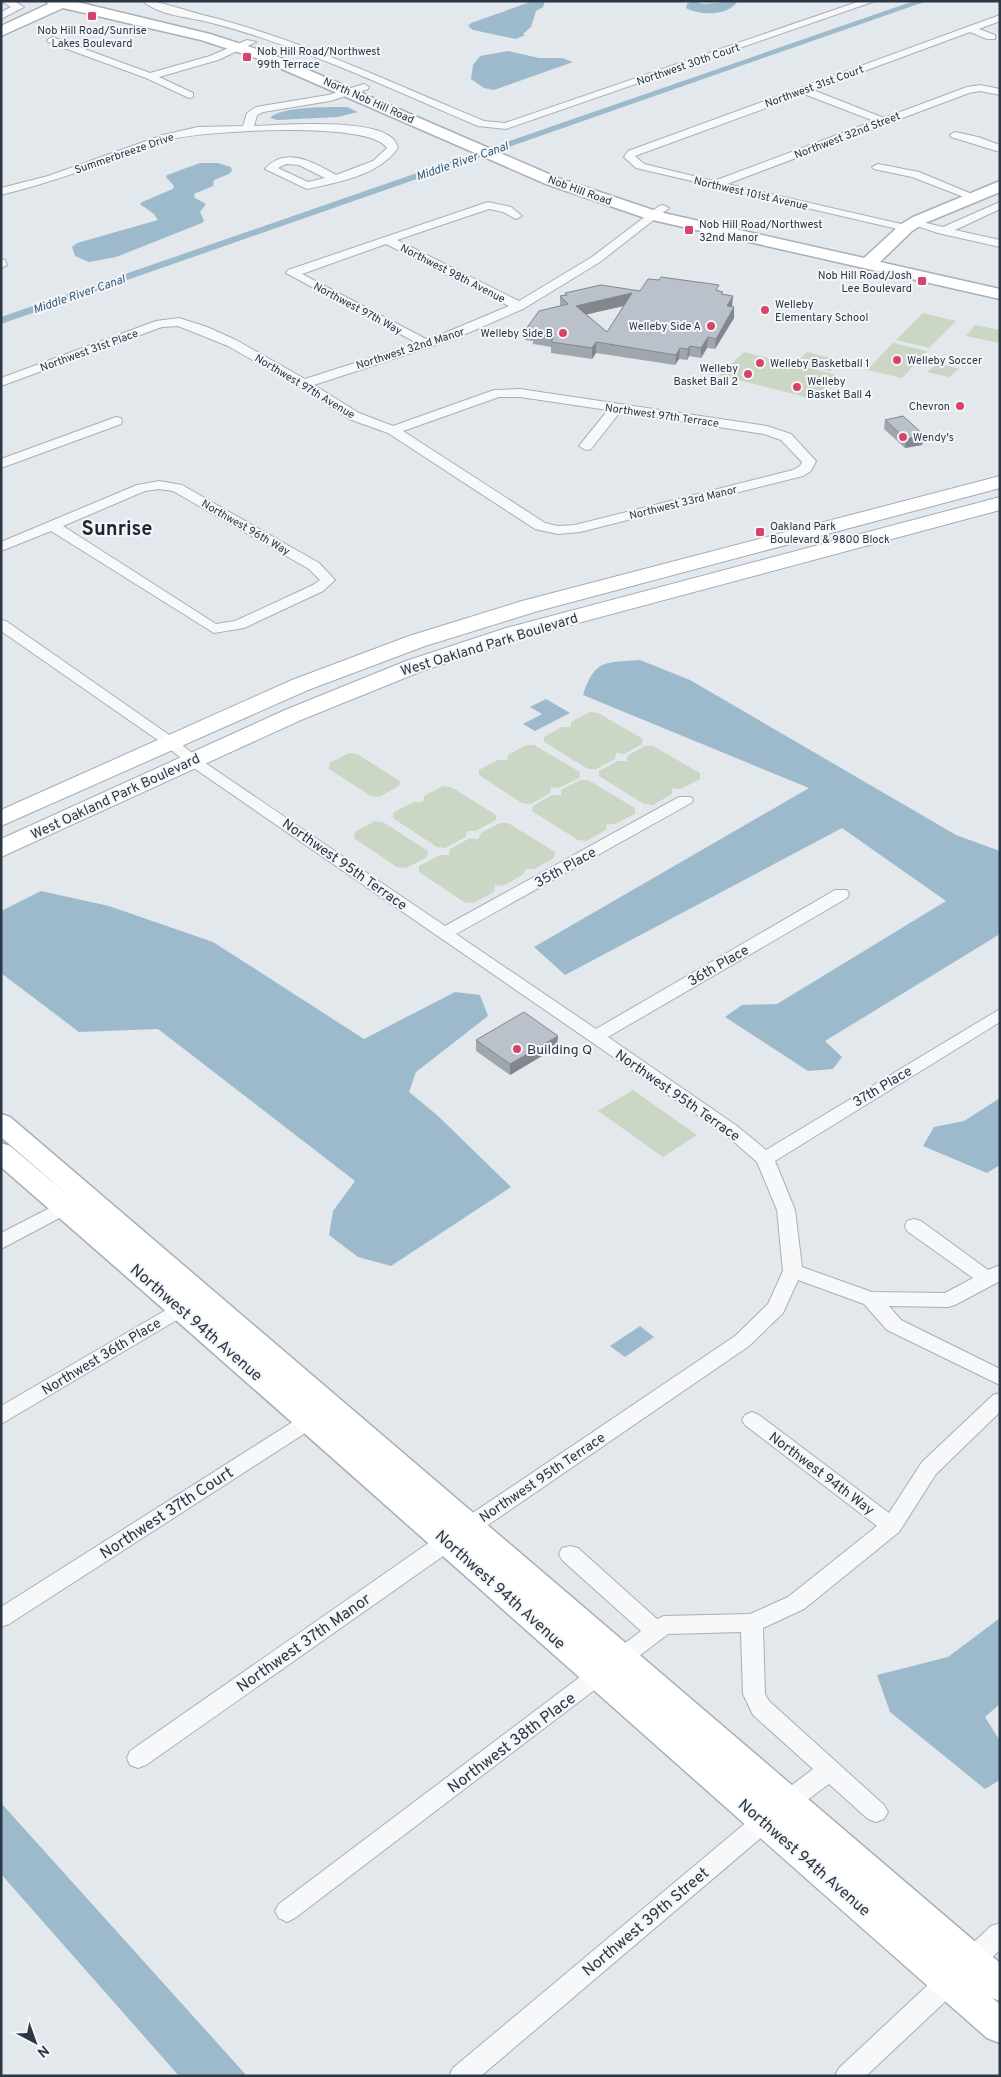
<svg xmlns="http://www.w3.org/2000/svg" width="1001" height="2077" viewBox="0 0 1001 2077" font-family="Overpass,sans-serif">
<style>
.green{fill:#cbd6c4}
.water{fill:#9dbacd}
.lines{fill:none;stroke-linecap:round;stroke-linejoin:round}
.canal{fill:#9dbacd;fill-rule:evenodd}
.street-casing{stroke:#a8afb7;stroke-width:2}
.secondary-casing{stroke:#a8afb7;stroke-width:3}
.primary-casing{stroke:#a2adb8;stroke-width:2}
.street{fill:#f7f8fa;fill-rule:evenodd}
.secondary{fill:#fff;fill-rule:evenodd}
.primary{fill:#fff;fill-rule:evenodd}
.wall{fill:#a0a6ae;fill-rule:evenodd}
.shaded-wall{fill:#82878d}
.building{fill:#bac1ca;stroke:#82878d;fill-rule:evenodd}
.poi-dot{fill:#d54569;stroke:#f4f6f9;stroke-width:2}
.labels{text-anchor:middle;stroke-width:4;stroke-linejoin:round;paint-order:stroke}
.far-poi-label{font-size:11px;fill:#2a3745;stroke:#f4f6f9;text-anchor:start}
.far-street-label{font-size:11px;fill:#2a3745;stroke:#f4f6f9}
.far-water-label{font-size:12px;font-style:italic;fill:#325b7c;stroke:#f4f6f9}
.street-label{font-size:14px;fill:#2a3745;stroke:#f4f6f9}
.poi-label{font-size:14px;fill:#2a3745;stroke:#f4f6f9;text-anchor:start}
.near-street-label{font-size:16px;fill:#2a3745;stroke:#f4f6f9}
.far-town-label{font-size:20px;font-weight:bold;fill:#1c2836;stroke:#f4f6f9}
</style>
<rect width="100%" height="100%" fill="#e3e8ec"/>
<g class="green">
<polygon points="923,313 956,321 929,348 896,340"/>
<polygon points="975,325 1000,330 1000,343 966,336"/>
<polygon points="893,343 927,351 902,378 867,370"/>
<polygon points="744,352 837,375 813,399 719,375"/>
<polygon points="807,352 842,361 830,371 796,363"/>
<polygon points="938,363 959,369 949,377 927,372"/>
<polygon points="590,712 598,713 643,739 642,744 624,754 616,753 615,759 596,769 588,769 544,742 544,737 562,727 571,727 571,722"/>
<polygon points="526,745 534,745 580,772 579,778 559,788 551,787 550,793 531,804 522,803 479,775 479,770 498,760 507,760 508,755"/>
<polygon points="645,746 653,746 700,773 700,779 681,789 672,788 672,794 653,805 644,804 599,776 599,771 618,761 627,761 627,756"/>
<polygon points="349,753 357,754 400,781 399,786 379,797 371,796 329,769 330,763"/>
<polygon points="580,780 588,780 635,808 635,814 615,824 607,824 606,830 586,841 578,840 532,811 533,806 552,795 561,795 561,790"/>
<polygon points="443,786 451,787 496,815 496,820 475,831 467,831 466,837 445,848 437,847 393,818 394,812 414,802 423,802 424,796"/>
<polygon points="375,821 383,822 428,851 427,857 406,868 397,867 354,838 355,832"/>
<polygon points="500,823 508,823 555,852 554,858 534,869 525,869 524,874 503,886 495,885 494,892 473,903 464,902 419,872 419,866 440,855 449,855 450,849 470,838 478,839 481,833"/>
<polygon points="633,1090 697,1135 663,1157 598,1111"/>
</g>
<g class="water">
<polygon points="533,1 545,1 543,7 536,11 531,27 523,34 525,35 516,39 473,30 468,26 471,23"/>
<path d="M693,1L704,4L738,1C728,16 701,16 686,8L687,4Z"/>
<polygon points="508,51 539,58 562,58 573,62 494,90 484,88 471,79 473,65 480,56"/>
<path d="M347,107L358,112L338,117L278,120L270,118C280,106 330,107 347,107Z"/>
<polygon points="200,163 218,163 231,167 232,171 229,174 214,180 213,186 194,194 195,198 206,204 200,212 204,221 202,223 116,257 89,262 75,256 72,247 77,243 158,220 154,214 140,204 142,202 173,189 174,186 166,177 167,175"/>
<path d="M640,660L690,680L956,835L1000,851V934L825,1041L842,1057L833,1069L808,1071L725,1017L742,1005L777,1004L946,901L842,828L565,975L534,947L809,788L583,695C595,658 606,663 640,660Z"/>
<polygon points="546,699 570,713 535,731 523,724 542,714 530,707"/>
<polygon points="41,891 109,906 213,942 364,1039 455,992 480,995 488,1016 416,1072 409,1092 437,1115 511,1187 391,1266 358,1257 329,1235 333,1211 355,1181 158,1029 79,1032 1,973 1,911"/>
<polygon points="1000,1098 1000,1165 987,1173 923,1146 934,1127 964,1121"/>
<polygon points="640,1326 654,1337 625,1357 610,1346"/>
<polygon points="1000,1618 1000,1704 985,1717 1000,1741 1000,1780 985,1789 890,1712 877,1675 948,1657"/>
<polygon points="1,1803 247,2076 179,2076 1,1874"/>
</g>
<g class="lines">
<polygon class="canal" points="914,1 927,1 1,324 1,317"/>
<g class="street-casing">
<g id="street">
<polygon points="1,1 14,1 24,7 1,19 1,12 11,7"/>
<path d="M143,1C161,1 180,9 199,14C298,38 390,82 484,121L505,123L860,1H875L506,129L478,126C391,89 304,47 212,23C191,17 159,16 143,1Z"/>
<path d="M1000,15V21L979,29L995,35V39H987L970,32L813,90L884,118L967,87L980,85L1000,89V95L980,91L969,93L727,184L910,226V230L906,231L636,168L624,157L628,151ZM804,94L874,121L714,181L644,164L635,156Z"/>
<polygon points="52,37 150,73 210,56 247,40 256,42 218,60 159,77 193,93 193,97 189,98 146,78 48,42 47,40"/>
<path d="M364,84L369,87L368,89L330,101L263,112L257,115L254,126C284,125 370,118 392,138C395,140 397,145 398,148C378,176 338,182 307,189L265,169C285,145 315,163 336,175L373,161L387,148C370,120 204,131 172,139C153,144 135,152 118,158C79,172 41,185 1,195V188L48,176L163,135L198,127L243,126L247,113L256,107L328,95ZM286,164L299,165L325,178L308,182L278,168Z"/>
<polygon points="955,132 978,137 1000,145 1000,152 951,137 950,135"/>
<polygon points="878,164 919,172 979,197 973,200 969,199 912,177 874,169 872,167"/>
<path d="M488,202L511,207L522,216L516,219L503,212L489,209L397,240L519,301L592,257L659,206L663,205L669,208L600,262L523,309L454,339L314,385L359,413L393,426L494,390L520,389L767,426L791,434L816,461L811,471L803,476L580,532L558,534L535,529L388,433L349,419L300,387L228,346L178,326L162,327L1,386V378L156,321L179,318L207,327L236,340L305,379L417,343L286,273L288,270ZM386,244L509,306L428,340L302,274ZM499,397H520L608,410L579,446L586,450L591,449L620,412L764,434L781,440L802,462L800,466L793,470L575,525L558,526L545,523L403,431Z"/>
<polygon points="1000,202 1000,209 955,230 1000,240 1000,247 938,233 908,223 914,220 943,227"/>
<polygon points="1,259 5,260 7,265 1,268"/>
<polygon points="116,417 121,418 122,421 121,424 1,468 1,459"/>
<path d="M159,481L182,485L319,563L335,580L323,591L244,628L214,633L51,531L1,551V542L137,485ZM159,489L173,491L309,569L320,580L313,585L235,621L216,624L63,526L145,491Z"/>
<polygon points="1,620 6,621 175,739 198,758 445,926 679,797 691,797 693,800 691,803 456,934 596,1029 835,890 847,890 849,894 847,898 608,1037 737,1126 766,1150 1000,1009 1000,1022 775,1161 795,1210 802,1267 872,1292 945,1293 973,1278 907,1231 905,1226 907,1221 914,1219 921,1221 988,1270 1000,1265 1000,1281 955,1305 948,1307 889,1306 901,1320 1000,1369 1000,1385 887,1330 864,1304 798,1280 783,1313 749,1346 456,1547 146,1765 138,1768 130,1765 127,1758 130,1751 440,1535 735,1336 768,1304 783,1271 777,1210 757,1162 725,1134 188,764 165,745 1,631"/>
<polygon points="73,1196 80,1197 82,1202 80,1207 1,1249 1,1233"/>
<polygon points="190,1296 197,1298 200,1303 197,1308 1,1424 1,1406"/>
<polygon points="1000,1393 1000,1412 936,1474 899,1532 804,1609 763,1628 765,1694 769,1701 884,1805 888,1812 884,1819 876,1822 868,1819 829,1784 795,1809 481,2076 449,2076 453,2068 779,1795 813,1769 753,1715 743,1694 741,1632 668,1634 295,1918 287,1922 279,1918 275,1911 279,1904 641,1631 562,1560 559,1554 562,1548 570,1546 578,1548 657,1619 664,1616 750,1614 788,1597 877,1526 745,1425 742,1420 745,1415 752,1412 759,1415 889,1513 922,1462 993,1395"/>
<polygon points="317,1408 324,1411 327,1416 324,1421 9,1624 1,1627 1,1607 310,1411"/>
<polygon points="1000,1923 1000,1950 866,2076 835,2076 839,2068 991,1926"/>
</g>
</g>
<g class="secondary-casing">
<g id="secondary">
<polygon points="46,1 73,1 210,34 269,53 558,178 659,212 864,258 900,225 913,217 1000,181 1000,192 925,223 912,231 880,262 1000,289 1000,299 648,219 546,184 259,59 201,40 63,8 1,36 1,26 48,4"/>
<path d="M1,1114L10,1117L1000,1963V2001L992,1998L1000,2004V2043L987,2038C658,1749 332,1455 1,1167V1143L10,1146L67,1194L1,1137Z"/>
</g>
</g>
<g class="primary-casing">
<g id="primary">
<polygon points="1000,476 1000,488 538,611 425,646 308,690 1,826 1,810 292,680 409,636 522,601"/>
<polygon points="1000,497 1000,510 522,638 422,671 301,720 1,857 1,839 285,710 406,661 506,628"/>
</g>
</g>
<use href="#street" class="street"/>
<use href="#secondary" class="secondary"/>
<use href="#primary" class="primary"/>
</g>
<g class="wall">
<path d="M640,291H719L732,307H734V318L715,349L707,348L701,358L689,356L687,360L679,359L675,365L596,353L592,359L551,353V347L533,344V341L525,340L526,329L560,306V296L565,295V293ZM624,306L607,332L586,314Z"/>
<polygon points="885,420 924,435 922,445 905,448 884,429"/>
<polygon points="476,1040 557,1047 510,1075 476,1051"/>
</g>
<g class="shaded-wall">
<polygon points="632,293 632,304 576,317 576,306"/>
<polygon points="733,296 732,307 727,306"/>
<polygon points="734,307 734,318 715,349 716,339"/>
<polygon points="708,337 707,348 701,358 701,348"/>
<polygon points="596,342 596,353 592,359 592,348"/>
<polygon points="690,346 689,356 687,360 688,349"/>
<polygon points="680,348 679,359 675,365 676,355"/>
<polygon points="924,435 922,445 905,448 906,439"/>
<polygon points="558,1036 557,1047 510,1075 510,1064"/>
</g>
<g class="building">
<path d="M661,277L719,285L716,290L723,292L721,294L733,296L727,306L734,307L716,339L708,337L701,348L690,346L688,349L680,348L676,355L596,342L592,348L551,342L554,337L534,334L535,331L526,329L539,311L568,304L560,296L567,295L565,293L601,285L640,291L648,279L659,280ZM632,293L607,332L576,306Z"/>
<polygon points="903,416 924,435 906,439 885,420"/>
<polygon points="524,1012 558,1036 510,1064 476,1040"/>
</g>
<g class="poi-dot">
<rect x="87" y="11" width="10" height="10" rx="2.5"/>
<rect x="242" y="52" width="10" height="10" rx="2.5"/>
<rect x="684" y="225" width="10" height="10" rx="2.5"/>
<rect x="917" y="276" width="10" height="10" rx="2.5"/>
<circle cx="765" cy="310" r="5"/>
<circle cx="711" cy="326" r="5"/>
<circle cx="563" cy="333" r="5"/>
<circle cx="897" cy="360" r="5"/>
<circle cx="760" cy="363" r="5"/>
<circle cx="748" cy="374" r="5"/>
<circle cx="797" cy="387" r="5"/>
<circle cx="960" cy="406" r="5"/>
<circle cx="903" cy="437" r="5"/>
<rect x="755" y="527" width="10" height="10" rx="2.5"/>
<circle cx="517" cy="1049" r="5"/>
</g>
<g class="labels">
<g class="far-poi-label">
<text x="92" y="34" text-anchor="middle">Nob Hill Road/Sunrise<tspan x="92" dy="13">Lakes Boulevard</tspan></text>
<text x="257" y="55">Nob Hill Road/Northwest<tspan x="257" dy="13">99th Terrace</tspan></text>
<text x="699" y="228">Nob Hill Road/Northwest<tspan x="699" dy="13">32nd Manor</tspan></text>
<text x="912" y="279" text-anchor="end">Nob Hill Road/Josh<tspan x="912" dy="13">Lee Boulevard</tspan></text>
<text x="775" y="308">Welleby<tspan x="775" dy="13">Elementary School</tspan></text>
<text x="701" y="330" text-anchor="end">Welleby Side A</text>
<text x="553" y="337" text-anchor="end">Welleby Side B</text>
<text x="907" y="364">Welleby Soccer</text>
<text x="770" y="367">Welleby Basketball 1</text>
<text x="738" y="372" text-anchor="end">Welleby<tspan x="738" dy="13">Basket Ball 2</tspan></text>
<text x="807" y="385">Welleby<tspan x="807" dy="13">Basket Ball 4</tspan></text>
<text x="950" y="410" text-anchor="end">Chevron</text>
<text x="913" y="441">Wendy's</text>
<text x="770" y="530">Oakland Park<tspan x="770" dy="13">Boulevard &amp; 9800 Block</tspan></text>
</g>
<g class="far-street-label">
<text transform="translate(688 64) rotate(-19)" y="4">Northwest 30th Court</text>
<text transform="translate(814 86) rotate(-20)" y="4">Northwest 31st Court</text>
<text transform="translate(369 100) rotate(24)" y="4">North Nob Hill Road</text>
<text transform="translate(847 135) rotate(-21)" y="4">Northwest 32nd Street</text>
<text transform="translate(124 153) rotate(-19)" y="4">Summerbreeze Drive</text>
<text transform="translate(580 190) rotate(20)" y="4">Nob Hill Road</text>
<text transform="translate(751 193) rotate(13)" y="4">Northwest 101st Avenue</text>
<text transform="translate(453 273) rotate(27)" y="4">Northwest 98th Avenue</text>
<text transform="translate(358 308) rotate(28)" y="4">Northwest 97th Way</text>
<text transform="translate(410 348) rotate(-18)" y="4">Northwest 32nd Manor</text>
<text transform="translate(89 350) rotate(-20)" y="4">Northwest 31st Place</text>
<text transform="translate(305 386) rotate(31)" y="4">Northwest 97th Avenue</text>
<text transform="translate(662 415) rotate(8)" y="4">Northwest 97th Terrace</text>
<text transform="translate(683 502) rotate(-14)" y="4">Northwest 33rd Manor</text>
<text transform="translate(246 527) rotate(30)" y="4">Northwest 96th Way</text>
</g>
<g class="far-water-label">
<text transform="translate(462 161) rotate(-19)" y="4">Middle River Canal</text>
<text transform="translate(79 294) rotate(-19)" y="4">Middle River Canal</text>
</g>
<g class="street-label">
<text transform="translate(489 644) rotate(-17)" y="5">West Oakland Park Boulevard</text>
<text transform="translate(115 796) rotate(-25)" y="5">West Oakland Park Boulevard</text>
<text transform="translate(345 864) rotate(35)" y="5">Northwest 95th Terrace</text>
<text transform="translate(565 867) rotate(-29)" y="5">35th Place</text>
<text transform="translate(718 965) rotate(-30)" y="5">36th Place</text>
<text transform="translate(882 1086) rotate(-31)" y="5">37th Place</text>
<text transform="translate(678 1095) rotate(35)" y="5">Northwest 95th Terrace</text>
<text transform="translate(101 1356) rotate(-31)" y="5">Northwest 36th Place</text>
<text transform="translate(822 1473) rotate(37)" y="5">Northwest 94th Way</text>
<text transform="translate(542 1477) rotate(-34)" y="5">Northwest 95th Terrace</text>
</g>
<g class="poi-label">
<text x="527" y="1054">Building Q</text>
</g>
<g class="near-street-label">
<text transform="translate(197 1322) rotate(41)" y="6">Northwest 94th Avenue</text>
<text transform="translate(166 1512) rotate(-33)" y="6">Northwest 37th Court</text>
<text transform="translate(501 1589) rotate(42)" y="6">Northwest 94th Avenue</text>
<text transform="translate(303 1642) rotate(-35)" y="6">Northwest 37th Manor</text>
<text transform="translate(511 1742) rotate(-37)" y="6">Northwest 38th Place</text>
<text transform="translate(805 1857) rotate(41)" y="6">Northwest 94th Avenue</text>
<text transform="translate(645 1921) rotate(-40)" y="6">Northwest 39th Street</text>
</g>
<g class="far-town-label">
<text x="117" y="535">Sunrise</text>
</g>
</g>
<rect width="1001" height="2077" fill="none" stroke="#2a3745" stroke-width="5"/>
<g transform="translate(35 2042) rotate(139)" stroke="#f4f6f9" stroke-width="4" paint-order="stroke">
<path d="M0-4L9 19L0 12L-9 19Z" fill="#2a3745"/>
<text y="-8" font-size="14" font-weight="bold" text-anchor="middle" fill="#2a3745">N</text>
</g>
</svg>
